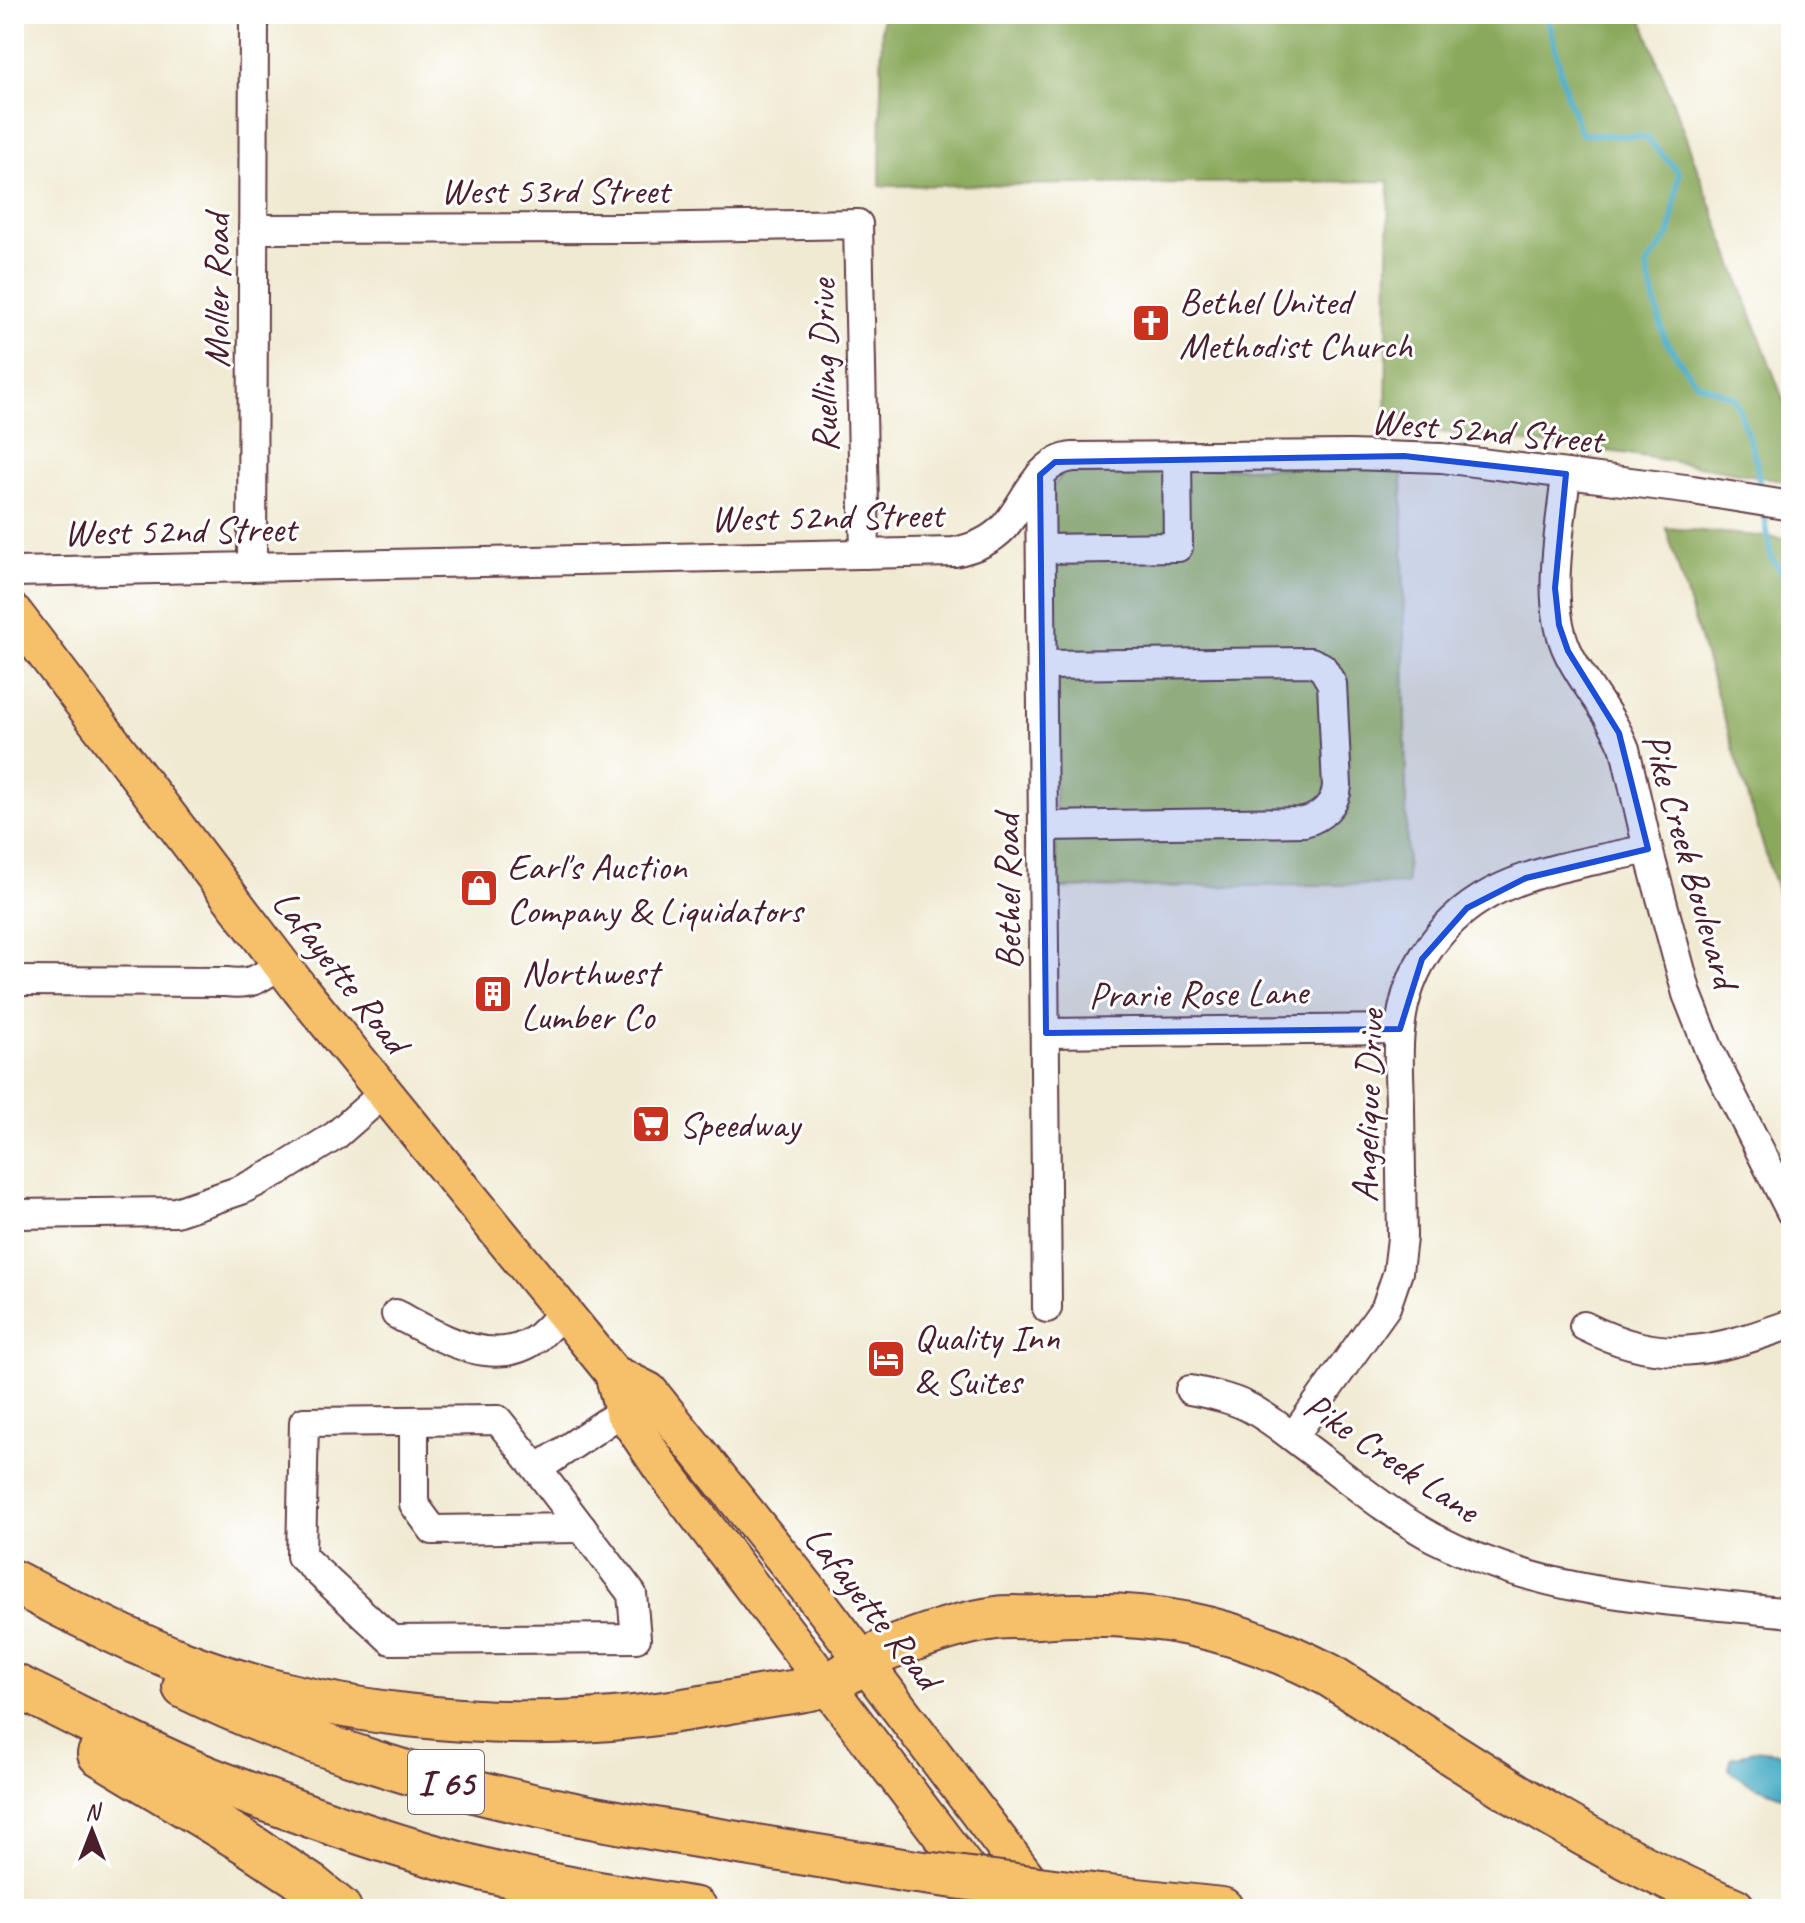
<svg xmlns="http://www.w3.org/2000/svg" width="1805" height="1923" viewBox="0 0 1805 1923" font-family="Caveat,sans-serif">
<style>
.green{fill:#aec367;stroke:#7c7149;stroke-width:2}
.forest{fill:#8aa95c;stroke:#6a6444;stroke-width:2}
.water{fill:#44aac4;stroke:#476478;stroke-width:2}
.lines{fill:none;stroke-linecap:round;stroke-linejoin:round}
.stream{stroke:#44aac4;stroke-width:6}
.minor-casing{stroke:#633d44;stroke-width:32}
.major-casing{stroke:#633d44;stroke-width:40}
.highway-casing{stroke:#633d44;stroke-width:46}
.minor{stroke:#fff;stroke-width:28}
.major{stroke:#f6c06b;stroke-width:36}
.highway{stroke:#f6c06b;stroke-width:42}
.highway-bridge-casing{stroke:#633d44;stroke-width:46;stroke-linecap:butt}
.highway-bridge{stroke:#f6c06b;stroke-width:42}
.marked{fill:#1d4ed8;fill-opacity:0.2;stroke:#1d4ed8;stroke-width:6;stroke-linejoin:round}
.labels{text-anchor:middle;stroke-width:6;stroke-linejoin:round;paint-order:stroke}
.shield{fill:#fff;stroke:#80626b;stroke-width:2}
.shield-label{font-size:36px;font-weight:bold;fill:#4a1f2b}
.street-label{font-size:38px;fill:#4a1f2b;stroke:#fff}
.poi-label{font-size:38px;fill:#4a1f2b;stroke:#fff;text-anchor:start}
</style>
<rect width="100%" height="100%" fill="#fff"/>
<filter id="ink" filterUnits="userSpaceOnUse"><feTurbulence type="fractalNoise" baseFrequency=".0125" numOctaves="2"/><feDisplacementMap in="SourceGraphic" scale="16" xChannelSelector="R" yChannelSelector="G"/><feConvolveMatrix kernelMatrix="1 2 1 2 8 2 1 2 1" color-interpolation-filters="sRGB"/></filter>
<filter id="wash" filterUnits="userSpaceOnUse"><feTurbulence type="fractalNoise" baseFrequency=".006" numOctaves="4" result="noise"/><feDisplacementMap in="SourceGraphic" scale="32" xChannelSelector="R" yChannelSelector="G"/><feGaussianBlur stdDeviation="1.8" result="paint"/><feColorMatrix in="noise" values="0 0 0 0 0 0 0 0 0 0 0 0 0 0 0 0 0 1.4 0 .05"/><feComposite in="paint" operator="in"/></filter>
<g filter="url(#wash)">
<rect width="100%" height="100%" fill="#f0ead2"/>
<polygon class="green" points="1402,466 1407,884 1056,888 1051,489 1066,470"/>
<g class="forest">
<polygon points="882,14 1640,14 1791,421 1791,482 1623,453 1386,426 1389,181 880,186"/>
<polygon points="1666,528 1791,539 1791,937"/>
</g>
<polygon class="water" points="1753,1750 1791,1754 1791,1800 1748,1783 1729,1769 1732,1757 1740,1756"/>
<g class="lines">
<g class="stream">
<polyline points="1547,14 1566,93 1581,134 1646,137 1679,173 1670,234 1646,266 1665,340 1695,382 1735,398 1756,460 1761,495"/>
<polyline points="1764,510 1771,557 1791,585"/>
</g>
</g>
</g>
<g filter="url(#ink)">
<g class="lines">
<g class="minor-casing">
<g id="minor">
<polyline points="253,229 634,228 858,224 865,554"/>
<path d="M1566,474C1561,528 1544,602 1568,652C1584,686 1611,713 1625,749L1648,849L1687,994L1710,1052L1791,1212"/>
<polyline points="1040,475 1047,1308"/>
<polyline points="1042,549 1178,547 1177,457"/>
<polyline points="252,567 254,14"/>
<path d="M14,572L954,552C973,548 990,542 1004,527C1026,503 1036,461 1073,457L1350,455L1442,458L1693,490L1791,506"/>
<path d="M1043,665L1311,662L1322,667L1332,684L1337,786C1336,804 1321,818 1304,822L1044,826"/>
<path d="M14,981L226,982C253,985 259,979 280,964"/>
<polyline points="1046,1033 1400,1029"/>
<polyline points="14,1214 176,1212 241,1190 282,1169 335,1136 384,1093"/>
<path d="M396,1314C436,1335 492,1371 536,1339C546,1331 555,1320 563,1312"/>
<path d="M1584,1326C1663,1366 1712,1352 1791,1324"/>
<path d="M1190,1390C1210,1394 1230,1398 1248,1407C1268,1417 1286,1432 1303,1445C1345,1476 1386,1512 1432,1537C1546,1597 1665,1599 1791,1613"/>
<polyline points="414,1421 414,1504 433,1530 582,1528"/>
<path d="M1293,1437L1386,1307L1398,1272L1402,1238C1401,1195 1401,1153 1400,1110C1400,1084 1397,1057 1400,1031C1405,968 1444,914 1501,888C1546,867 1599,860 1648,849"/>
<polyline points="537,1469 632,1594 636,1638 391,1640 301,1556 304,1422 498,1420 537,1469 623,1411"/>
</g>
</g>
<g class="major-casing">
<g id="major">
<polyline points="14,613 300,989 613,1373 649,1391 824,1609 1045,1901"/>
<polyline points="613,1373 623,1411 660,1466 997,1909"/>
</g>
</g>
<g class="highway-casing">
<g id="highway">
<path d="M14,1582C69,1610 124,1639 182,1662C320,1715 495,1733 642,1716C685,1711 728,1702 771,1695C788,1692 809,1691 825,1685C844,1679 862,1659 884,1651C919,1637 959,1623 996,1618C1010,1616 1024,1618 1038,1617C1147,1608 1232,1625 1329,1675C1461,1759 1590,1849 1734,1909"/>
<path d="M14,1685C80,1716 143,1752 211,1779C300,1814 389,1845 481,1869C552,1887 624,1897 696,1909"/>
<path d="M184,1687C301,1744 447,1789 575,1814C685,1836 798,1852 909,1871"/>
<polyline points="99,1754 245,1842 312,1886 340,1909"/>
<polyline points="1100,1896 1222,1909"/>
</g>
</g>
<use href="#minor" class="minor"/>
<use href="#major" class="major"/>
<use href="#highway" class="highway"/>
<g class="highway-bridge-casing">
<polyline id="highway-bridge" points="909,1871 1100,1896"/>
</g>
<use href="#highway-bridge" class="highway-bridge"/>
</g>
</g>
<path class="marked" d="M1404,456L1566,474L1555,588L1559,625L1568,651L1619,733L1648,849L1526,878L1467,908L1422,959L1400,1029L1046,1033L1040,475L1055,462Z"/>
<defs>
<g id="church-square" transform="scale(2)"><rect x="-9" y="-9" width="18" height="18" rx="4" fill="#c8321e" stroke="#fff"/><path d="M-1.2-6h2.4v3.5h3.3v2.4h-3.3V6h-2.4V-.1h-3.3v-2.4h3.3Z" fill="#fff"/></g>
<g id="shop-square" transform="scale(2)"><rect x="-9" y="-9" width="18" height="18" rx="4" fill="#c8321e" stroke="#fff"/><path d="M-5-2.5h2.3a2.7 3.5 0 0 1 5.4 0H5L5.5 6h-11ZM-1.5-2.5h3a1.5 2.3 0 0 0-3 0Z" fill="#fff"/></g>
<g id="building-square" transform="scale(2)"><rect x="-9" y="-9" width="18" height="18" rx="4" fill="#c8321e" stroke="#fff"/><path d="M-4-6H4V6H1V3H-1V6H-4ZM-2.5-4.3h1.7v1.8h-1.7ZM.8-4.3h1.7v1.8H.8ZM-2.5-1h1.7V.8h-1.7ZM.8-1h1.7V.8H.8Z" fill="#fff"/></g>
<g id="supermarket-square" transform="scale(2)"><rect x="-9" y="-9" width="18" height="18" rx="4" fill="#c8321e" stroke="#fff"/><path d="M-6-5.5h2.5l.6 2H6L4.5 2H-2.5L-4.4-4H-6ZM-1.5 3.2a1.3 1.3 0 1 0 .1 0ZM3 3.2a1.3 1.3 0 1 0 .1 0Z" fill="#fff"/></g>
<g id="hotel-square" transform="scale(2)"><rect x="-9" y="-9" width="18" height="18" rx="4" fill="#c8321e" stroke="#fff"/><path d="M-6-4.5h1.5V1H6V5H4.5V3h-9V5H-6ZM-4 0a1.8 1.8 0 1 1 3.6 0ZM.5 0V-2.5h3Q6-2.5 6 0Z" fill="#fff"/></g>
</defs>
<g fill-rule="evenodd">
<use href="#church-square" x="1151" y="323"/>
<use href="#shop-square" x="479" y="888"/>
<use href="#building-square" x="493" y="994"/>
<use href="#supermarket-square" x="651" y="1124"/>
<use href="#hotel-square" x="886" y="1359"/>
</g>
<g class="labels">
<rect class="shield" x="408" y="1750" width="76" height="64" rx="6"/>
<g class="shield-label">
<text x="446" y="1795">I 65</text>
</g>
<g class="street-label">
<text x="555" y="203">West 53rd Street</text>
<text transform="translate(216 291) rotate(-90)" y="13">Moller Road</text>
<text transform="translate(823 366) rotate(-91)" y="13">Ruelling Drive</text>
<text transform="translate(1487 430) rotate(5)" y="13">West 52nd Street</text>
<text transform="translate(827 516) rotate(-1)" y="13">West 52nd Street</text>
<text transform="translate(180 530) rotate(-1)" y="13">West 52nd Street</text>
<text transform="translate(1691 860) rotate(74)" y="13">Pike Creek Boulevard</text>
<text transform="translate(1007 892) rotate(-91)" y="13">Bethel Road</text>
<text transform="translate(341 971) rotate(52)" y="13">Lafayette Road</text>
<text transform="translate(1198 993) rotate(-1)" y="13">Prarie Rose Lane</text>
<text transform="translate(1367 1106) rotate(-88)" y="13">Angelique Drive</text>
<text transform="translate(1392 1457) rotate(34)" y="13">Pike Creek Lane</text>
<text transform="translate(873 1607) rotate(52)" y="13">Lafayette Road</text>
</g>
<g class="poi-label">
<text x="1179" y="314">Bethel United<tspan x="1179" dy="44">Methodist Church</tspan></text>
<text x="507" y="879">Earl's Auction<tspan x="507" dy="44">Company &amp; Liquidators</tspan></text>
<text x="521" y="985">Northwest<tspan x="521" dy="44">Lumber Co</tspan></text>
<text x="679" y="1137">Speedway</text>
<text x="914" y="1350">Quality Inn<tspan x="914" dy="44">&amp; Suites</tspan></text>
</g>
</g>
<rect width="1805" height="1923" fill="none" stroke="#fff" stroke-width="48"/>
<g transform="translate(92 1831)" stroke="#ffffff" stroke-width="6" paint-order="stroke">
<path d="M0-6L14 30L0 20L-14 30Z" fill="#4a1f2b"/>
<text y="-12" font-size="22" font-weight="bold" text-anchor="middle" fill="#4a1f2b">N</text>
</g>
</svg>
